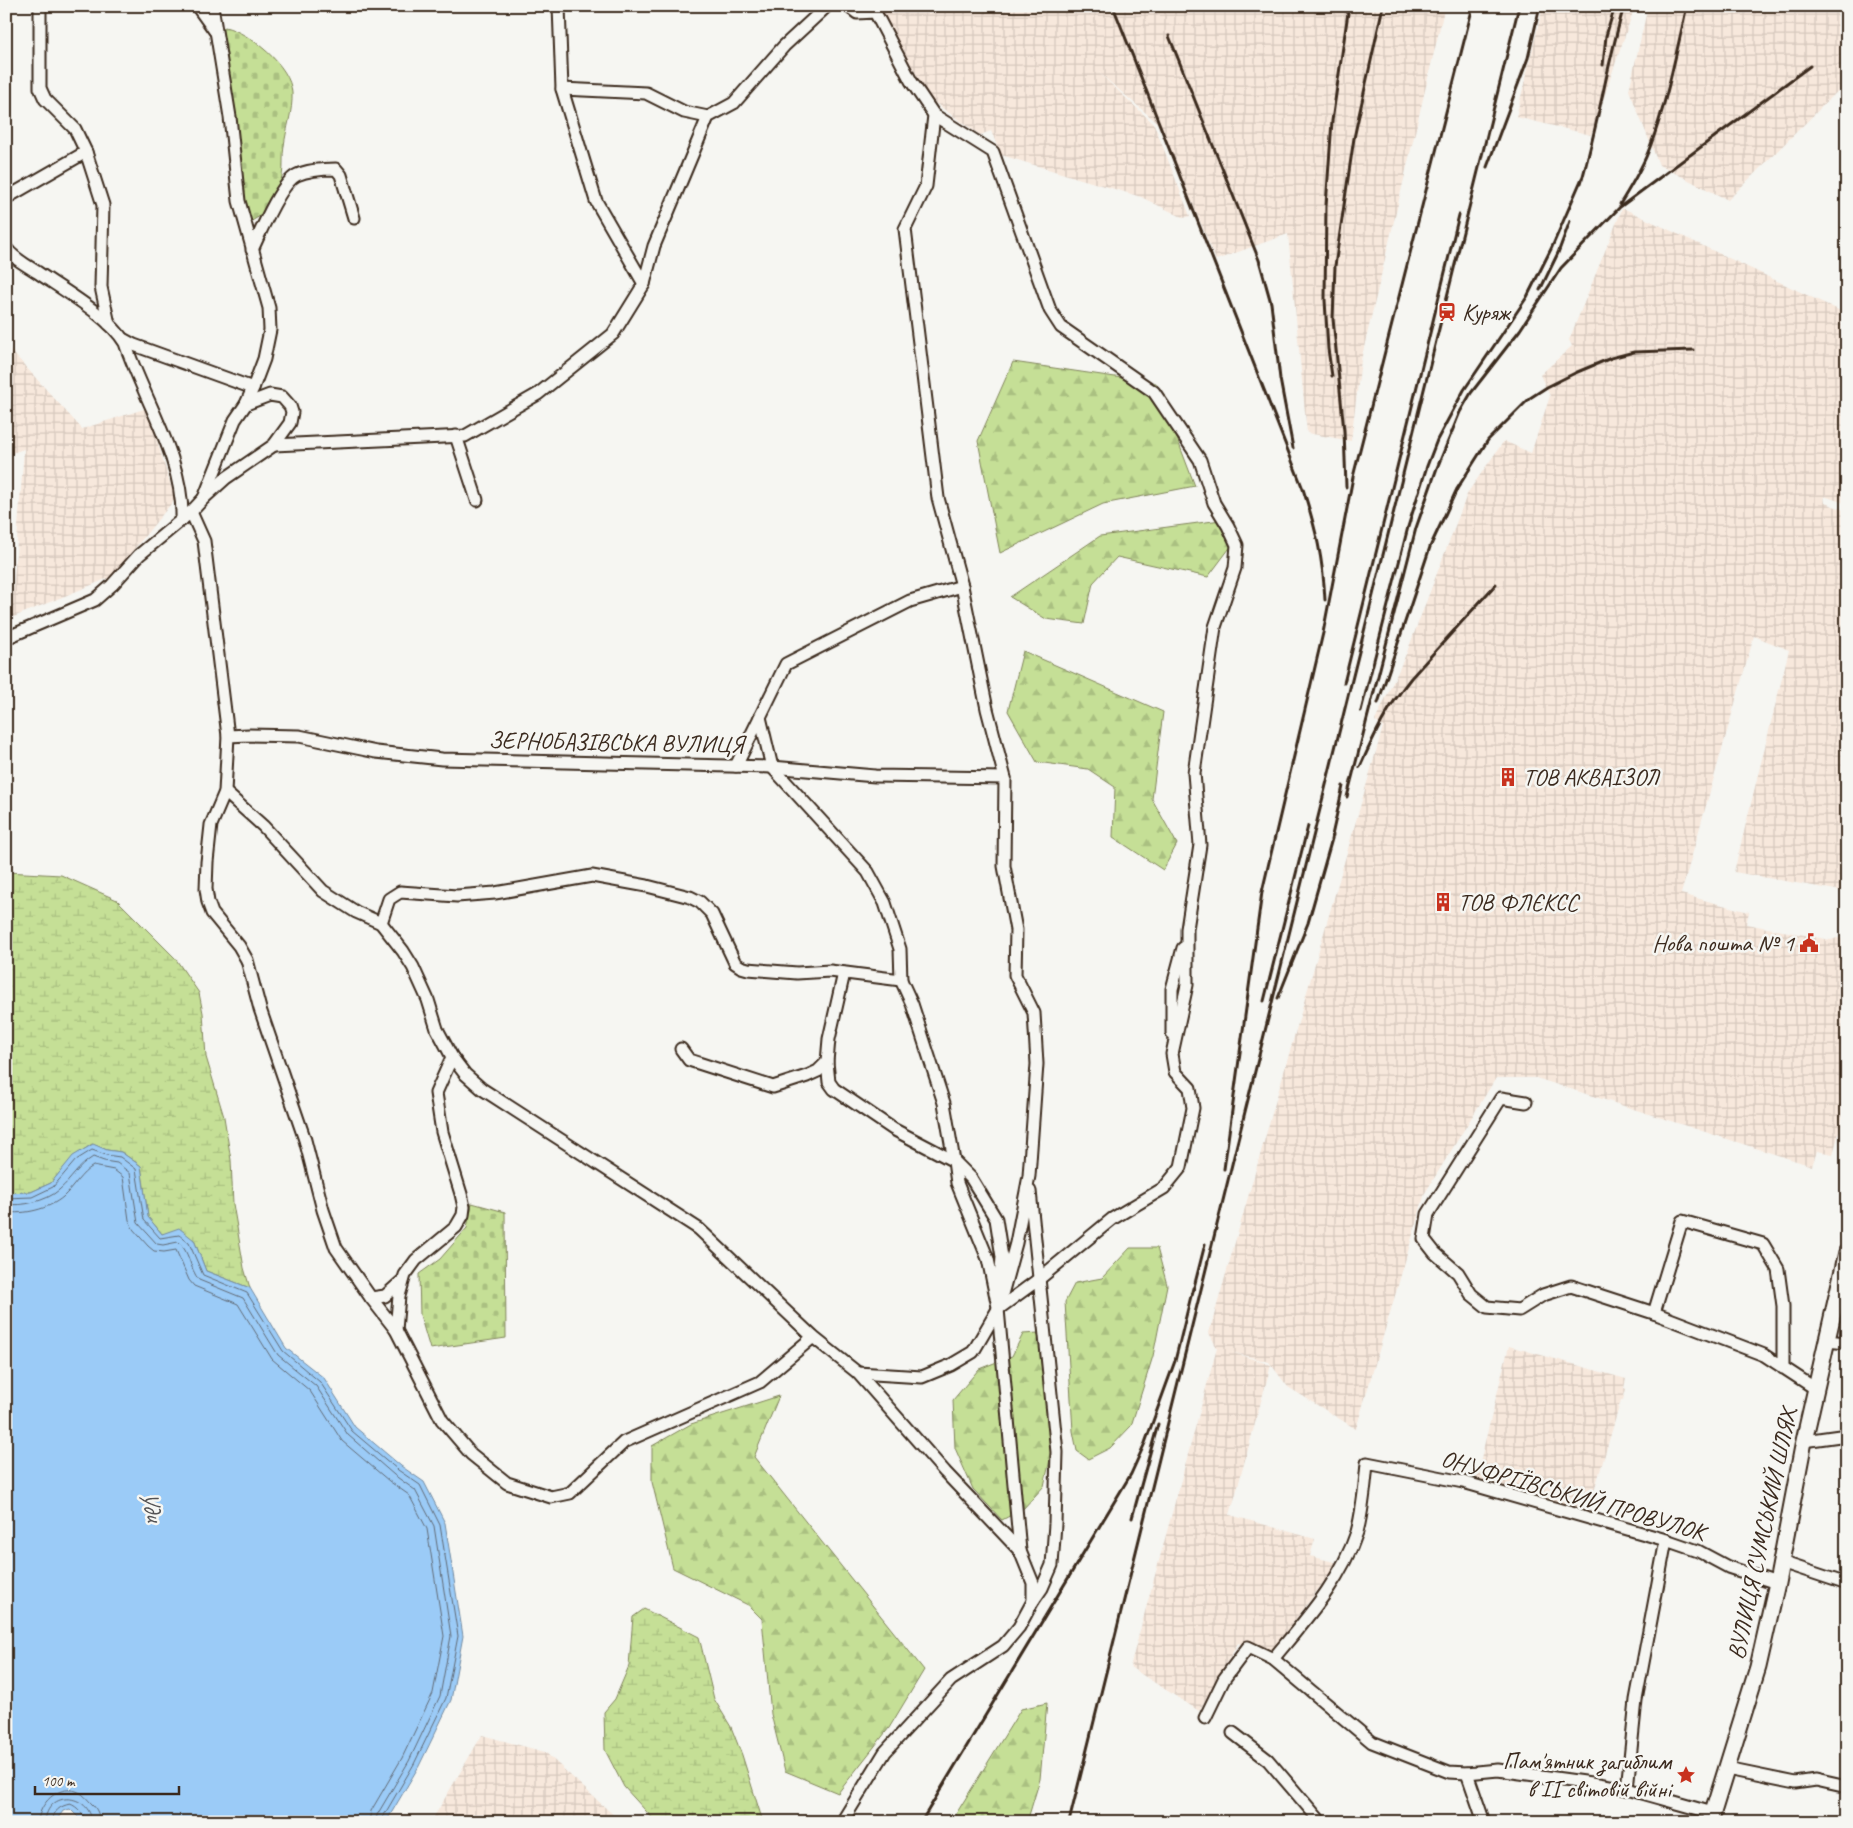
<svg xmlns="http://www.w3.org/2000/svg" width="1853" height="1828" viewBox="0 0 1853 1828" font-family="Caveat,sans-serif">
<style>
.industrial{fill:url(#industrial-grid)}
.forest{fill:url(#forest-firs);stroke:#80845a}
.wetland{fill:url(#wetland-marsh);stroke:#80845a}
.cemetery{fill:url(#cemetery-stones);stroke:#80845a}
.water{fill:#9bcbf7;stroke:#758ba0}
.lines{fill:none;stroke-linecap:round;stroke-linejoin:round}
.shore{stroke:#616a75;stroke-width:1}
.minor-casing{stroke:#3b2a1e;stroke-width:15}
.major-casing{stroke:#3b2a1e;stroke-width:19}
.minor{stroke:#f6f6f2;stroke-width:11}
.major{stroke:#f6f6f2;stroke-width:15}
.rail{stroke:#3b2a1e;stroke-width:3}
.labels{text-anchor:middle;stroke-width:5;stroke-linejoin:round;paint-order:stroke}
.poi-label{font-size:24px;fill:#3b2a1e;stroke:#f6f6f2;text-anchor:start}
.street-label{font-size:24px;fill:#3b2a1e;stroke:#f6f6f2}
.water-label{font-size:25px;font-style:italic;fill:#535254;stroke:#f6f6f2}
</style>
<defs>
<pattern id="industrial-grid" width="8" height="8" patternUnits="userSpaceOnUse" patternTransform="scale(1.25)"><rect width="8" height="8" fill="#f7e8dc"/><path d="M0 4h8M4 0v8" fill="none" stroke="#d5c7bc"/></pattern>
<pattern id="forest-firs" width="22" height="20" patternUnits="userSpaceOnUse" patternTransform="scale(1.25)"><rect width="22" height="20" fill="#c5df96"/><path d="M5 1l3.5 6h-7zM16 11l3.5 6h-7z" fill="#aac081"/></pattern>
<pattern id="wetland-marsh" width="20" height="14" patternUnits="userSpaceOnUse" patternTransform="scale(1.25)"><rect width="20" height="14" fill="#c5df96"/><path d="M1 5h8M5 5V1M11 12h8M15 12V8" fill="none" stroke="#aac081"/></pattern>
<pattern id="cemetery-stones" width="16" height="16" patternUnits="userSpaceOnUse" patternTransform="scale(1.25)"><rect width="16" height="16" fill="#c5df96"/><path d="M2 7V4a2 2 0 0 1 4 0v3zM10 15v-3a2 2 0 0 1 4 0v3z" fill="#aac081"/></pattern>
</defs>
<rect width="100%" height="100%" fill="#f6f6f2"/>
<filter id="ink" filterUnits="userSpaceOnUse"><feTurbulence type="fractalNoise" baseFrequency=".02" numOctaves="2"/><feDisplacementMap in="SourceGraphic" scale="10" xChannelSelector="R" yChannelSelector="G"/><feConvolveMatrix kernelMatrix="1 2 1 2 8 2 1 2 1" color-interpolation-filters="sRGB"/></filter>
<g filter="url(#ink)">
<g class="industrial">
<polygon points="877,6 1445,6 1361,360 1351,441 1307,433 1288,234 1216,260 1160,125 1097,71 1154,124 1190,216 1184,218 1141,197 1001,155 991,131 980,135 931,100"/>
<polygon points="1543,6 1635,6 1591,135 1516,117"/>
<polygon points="1648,6 1847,6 1847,82 1728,200 1659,165 1629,90"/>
<polygon points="1622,209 1625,209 1847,314 1847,504 1824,496 1825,503 1847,511 1847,892 1734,872 1789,650 1754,636 1681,894 1749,912 1746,924 1831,940 1837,938 1847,940 1847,1104 1833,1154 1817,1151 1812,1166 1536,1078 1496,1078 1425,1193 1356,1429 1288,1387 1269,1362 1231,1352 1271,1365 1230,1515 1315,1539 1310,1556 1338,1563 1272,1651 1238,1643 1199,1711 1130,1667 1217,1348 1209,1333 1383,727 1375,721 1407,652 1468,492 1504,441 1531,453 1550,396 1540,375 1572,346 1569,340"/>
<polygon points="6,345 82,429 147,408 175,499 126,559 116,575 11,618 24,449 6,455"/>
<polygon points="1509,1346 1626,1379 1624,1388 1626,1389 1623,1400 1621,1400 1588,1512 1476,1478"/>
<polygon points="482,1735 545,1752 621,1822 431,1822"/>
</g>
<g class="forest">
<polygon points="1013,362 1156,383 1195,486 1103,504 1000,553 978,441"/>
<polygon points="1221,520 1232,545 1208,577 1117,557 1093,583 1084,624 1046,619 1010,597 1100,536"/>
<polygon points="1023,651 1163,712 1152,799 1177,844 1163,870 1113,837 1115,787 1088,769 1037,762 1008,711"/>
<polygon points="1130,1248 1157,1248 1167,1285 1153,1356 1131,1426 1110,1448 1088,1459 1077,1451 1073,1431 1065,1302 1075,1283 1102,1278"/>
<polygon points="1038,1333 1051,1455 1044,1486 1023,1509 1002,1520 973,1489 955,1448 953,1400 979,1369 1012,1356 1023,1334"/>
<polygon points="779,1396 754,1457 924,1670 889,1728 838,1793 785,1771 771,1714 762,1619 748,1605 673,1568 652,1482 652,1446 691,1424"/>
<polygon points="1047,1703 1040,1779 1027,1822 951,1822 1021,1709"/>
</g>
<g class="wetland">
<polygon points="6,872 61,875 117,900 175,958 199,993 203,1013 206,1057 224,1117 231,1160 233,1204 244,1268 250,1288 206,1271 194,1240 162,1234 148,1217 141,1166 121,1152 107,1150 92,1144 73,1157 51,1183 31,1192 6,1193"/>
<polygon points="644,1609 699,1637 714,1699 731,1727 742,1755 763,1822 656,1822 624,1787 605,1750 604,1712 615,1699 629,1666 633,1617"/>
</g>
<g class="cemetery">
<path d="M225,27C250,33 291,66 292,93C293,111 286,129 284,146C282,156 284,166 282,176C280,186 268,210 260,216C257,218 253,220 250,222L244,219L220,30Z"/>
<polygon points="472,1203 505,1212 506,1338 430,1349 420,1315 419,1274 440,1259 467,1228"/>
</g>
<polygon class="water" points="93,1144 107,1150 121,1152 141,1166 148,1217 162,1234 179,1228 194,1240 206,1271 250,1288 286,1348 324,1378 355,1427 401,1466 424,1482 445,1523 463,1636 451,1700 419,1766 386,1822 83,1822 70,1809 63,1811 56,1821 54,1822 6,1822 6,1193 31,1192 51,1183 73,1156"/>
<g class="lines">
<g class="shore">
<polyline points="6,1198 32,1197 53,1187 76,1160 92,1150 106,1155 120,1157 136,1169 144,1220 160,1238 179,1235 189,1243 203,1275 247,1293 283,1351 320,1382 352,1431 398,1470 420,1485 440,1525 458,1636 446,1698 414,1764 383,1817 382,1822"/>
<path d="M6,1204C21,1207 47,1201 59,1190C73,1178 76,1168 93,1157L104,1161L117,1163L130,1173L138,1223L157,1244L163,1245L178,1242C190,1251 189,1268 199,1280L243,1298L278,1355L316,1386L348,1435L394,1475L415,1490L434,1526L451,1636L440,1696L409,1761L377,1815L376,1822"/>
<path d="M6,1212C24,1215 49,1209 63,1197C74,1187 80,1174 93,1166L114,1170L123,1177L129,1220L133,1229L148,1246L154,1251L164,1252L176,1250L189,1280L194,1286L238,1304L272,1359L310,1391L342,1441L389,1481L409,1495L427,1529L444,1636L433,1693L402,1758L371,1811L369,1822"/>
<path d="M38,1822C39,1804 57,1785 76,1791C83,1793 87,1799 92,1804C97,1809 99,1814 100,1822"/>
<path d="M45,1822C47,1789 90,1793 92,1822"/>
<path d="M52,1822C53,1811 60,1806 70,1804C77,1806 85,1815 86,1822"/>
</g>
<g class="minor-casing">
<g id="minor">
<polyline points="40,6 40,88 45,99 75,129 86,152 103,205 101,287 109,324"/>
<polyline points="197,6 215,31"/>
<polyline points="559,6 562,89 596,201 644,284"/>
<polyline points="848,6 857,13 875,12 911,81 934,115 926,186 905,229 938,498 962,586 987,709 1005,778 1004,866 1016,930 1015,975 1034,1013 1037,1064 1029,1176 1016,1243 998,1309 1020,1551"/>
<polyline points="562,89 646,93 684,112 708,117"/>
<polyline points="6,198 86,152"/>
<path d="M6,248C13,258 26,265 37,272C63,290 109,316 125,343C144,400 184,459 182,520"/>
<path d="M252,250C260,233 281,182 297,175C308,170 324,169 336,169L341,175L354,218"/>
<polyline points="123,339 134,345 253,388"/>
<polyline points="456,436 477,500"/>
<polyline points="274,445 465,436 538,394 613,334 644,284 654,246 708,117 734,103 784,46 827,6"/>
<polyline points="204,498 235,420 246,404 253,388 264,359 270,330 269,308 239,201 230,117 212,6"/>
<polyline points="191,512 204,541 228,736 225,792 211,825 207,862 206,889 208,902 212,913 239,946 247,960 260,1009 305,1140 323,1210 336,1248 371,1298 396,1330 442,1420 471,1454 507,1483 551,1497 570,1493 624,1442 760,1382 813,1337"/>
<polyline points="6,638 95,600 112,585 139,555 191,512 204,498 226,478 274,445 290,423 292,412 290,406 282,397 270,395 246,404"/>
<polyline points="760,717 772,767 868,872 885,903 900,949 901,980 912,1004 944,1103 954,1161 971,1178 996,1219 1002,1257 1000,1282"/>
<polyline points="228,736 249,735 299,736 376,752 442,759 772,767 875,776 1005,778"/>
<polyline points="736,766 786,664 910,601 962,586"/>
<polyline points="225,792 263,826 323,891 356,912 381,923 403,951 413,967 428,1000 437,1029 452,1057 465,1074 482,1089 699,1229 813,1337 858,1373 945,1472 1020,1551 1033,1583 1033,1601 1019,1627 1003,1646 951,1680 885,1752 842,1822"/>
<polyline points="381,923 389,899 400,892 457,896 495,893 592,876 647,886 690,897 700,902 712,914 735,963 741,967 748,969 797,973 830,971 901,980"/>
<polyline points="844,973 829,1039 827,1062 829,1082 834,1089 893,1129 954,1161 957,1183 988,1259 998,1307"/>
<polyline points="1172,1033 1172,989 1183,948"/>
<polyline points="681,1049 689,1060 773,1087 807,1076 818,1071 827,1062"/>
<polyline points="1526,1102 1501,1098 1428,1214 1424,1239 1435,1253 1458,1273 1471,1294 1487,1307 1519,1310 1543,1295 1571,1286 1654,1313"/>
<polyline points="1030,1191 1057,1452 1055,1524 1052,1565 1042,1588 1033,1601"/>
<polyline points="371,1298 385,1296 403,1280"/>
<polyline points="396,1330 399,1296 405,1275 416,1260 456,1227 463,1215 464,1207 461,1194 442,1132 436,1093 452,1057"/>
<polyline points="1826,1341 1847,1343"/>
<polyline points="1783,1368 1783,1306 1778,1269 1763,1244 1682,1221 1654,1313 1764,1355 1816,1389"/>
<polyline points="858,1373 922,1377 951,1365 973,1352 998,1309 1039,1279 1112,1219 1164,1188 1181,1167 1193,1108 1190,1088 1175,1072 1172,1054 1187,985 1187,929 1200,845 1194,773 1215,627 1235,568 1237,545 1228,526 1214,503 1200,460 1154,392 1061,327 1050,310 993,152 934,115"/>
<polyline points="1804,1441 1847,1435"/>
<polyline points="1781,1562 1847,1584"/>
<path d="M1273,1659C1305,1620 1341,1581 1357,1532C1363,1510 1365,1486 1367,1463L1463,1482L1666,1540L1698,1551L1728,1567L1777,1583"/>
<polyline points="1205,1718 1224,1679 1248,1647 1273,1659 1372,1742 1449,1772 1467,1773 1498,1770 1598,1784 1627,1789 1713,1813"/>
<polyline points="1233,1733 1268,1760 1321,1822"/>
<polyline points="1727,1769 1795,1783 1816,1780 1847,1787"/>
<polyline points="1467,1773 1484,1822"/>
<polyline points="1627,1789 1636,1700 1666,1540"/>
</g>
</g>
<g class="major-casing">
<polyline id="major" points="1710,1822 1758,1667 1777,1583 1804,1441 1847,1252"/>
</g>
<use href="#minor" class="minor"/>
<use href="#major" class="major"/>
<g class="rail">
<path d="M1113,6L1303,489C1316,529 1323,558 1325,600"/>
<polyline points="1169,36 1259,260 1271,303 1280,379 1293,448"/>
<polyline points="1603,65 1606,36 1615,6"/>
<polyline points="1487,167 1528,58 1540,6"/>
<path d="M1581,183C1598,125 1607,65 1624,6"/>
<path d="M1620,204C1631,186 1643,167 1650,147C1667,102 1676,53 1687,6"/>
<polyline points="1540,290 1558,253 1570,221"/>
<polyline points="1332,376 1328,349 1325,300 1326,206 1332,121 1349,6"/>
<polyline points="1346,487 1344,431 1333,319 1335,266 1354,138 1383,6"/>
<polyline points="1344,683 1459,215"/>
<polyline points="1378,703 1430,547 1457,489 1488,440 1530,398 1547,387 1575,373 1611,358 1634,352 1693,350"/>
<polyline points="1361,711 1408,527 1427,466 1437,440 1464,390 1527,297 1552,247 1582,178"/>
<path d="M1360,767C1375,733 1387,708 1411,678L1496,584"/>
<polyline points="1347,797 1416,528 1437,468 1460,412 1471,393 1520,330 1561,268 1620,207 1810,66"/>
<polyline points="1331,840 1343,786"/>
<polyline points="1278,998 1308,923 1333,835"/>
<polyline points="1264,1001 1308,826"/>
<polyline points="1224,1169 1262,892 1323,633 1353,477 1473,6"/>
<polyline points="1192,1295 1205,1244"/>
<polyline points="1132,1518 1158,1424"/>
<polyline points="489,1822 490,1818"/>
<polyline points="921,1822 1131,1474 1145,1443 1175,1361 1193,1288"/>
<polyline points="1069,1822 1519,6"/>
</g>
</g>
</g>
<defs>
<g id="station-bare" transform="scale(1.5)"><path d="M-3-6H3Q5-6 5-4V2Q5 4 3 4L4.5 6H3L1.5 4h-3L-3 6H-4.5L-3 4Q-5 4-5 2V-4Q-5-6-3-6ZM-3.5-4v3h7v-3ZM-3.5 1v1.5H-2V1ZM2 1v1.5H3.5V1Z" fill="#c8321e" stroke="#f6f6f2" stroke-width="2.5" paint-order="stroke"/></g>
<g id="building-bare" transform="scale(1.5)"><path d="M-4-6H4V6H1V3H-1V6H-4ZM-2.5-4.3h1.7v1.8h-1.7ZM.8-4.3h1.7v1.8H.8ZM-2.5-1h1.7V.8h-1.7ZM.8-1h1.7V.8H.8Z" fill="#c8321e" stroke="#f6f6f2" stroke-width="2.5" paint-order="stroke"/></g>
<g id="civic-bare" transform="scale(1.5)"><path d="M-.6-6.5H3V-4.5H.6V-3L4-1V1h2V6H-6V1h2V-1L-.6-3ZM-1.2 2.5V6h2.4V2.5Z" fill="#c8321e" stroke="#f6f6f2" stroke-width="2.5" paint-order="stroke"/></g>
<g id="sight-bare" transform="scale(1.5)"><path d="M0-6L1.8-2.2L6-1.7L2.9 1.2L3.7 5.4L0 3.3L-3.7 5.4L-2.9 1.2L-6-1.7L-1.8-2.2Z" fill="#c8321e" stroke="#f6f6f2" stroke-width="2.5" paint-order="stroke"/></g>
</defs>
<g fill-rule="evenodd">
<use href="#station-bare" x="1447" y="312"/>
<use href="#building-bare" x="1508" y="777"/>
<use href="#building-bare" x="1443" y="902"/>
<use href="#civic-bare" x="1809" y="943"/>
<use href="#sight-bare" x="1686" y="1775"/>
</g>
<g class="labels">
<g class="poi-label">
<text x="1462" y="320">Куряж</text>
<text x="1523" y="785">ТОВ АКВАІЗОЛ</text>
<text x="1458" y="910">ТОВ ФЛЄКСС</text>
<text x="1794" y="951" text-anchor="end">Нова пошта № 1</text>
<text x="1671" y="1769" text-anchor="end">Пам'ятник загиблим<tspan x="1671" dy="28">в II світовій війні</tspan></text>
</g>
<g class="street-label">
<text transform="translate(616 742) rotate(1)" y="8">ЗЕРНОБАЗІВСЬКА ВУЛИЦЯ</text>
<text transform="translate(1573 1495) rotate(16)" y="8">ОНУФРІЇВСЬКИЙ ПРОВУЛОК</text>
<text transform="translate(1762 1534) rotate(-78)" y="8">ВУЛИЦЯ СУМСЬКИЙ ШЛЯХ</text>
</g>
<g class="water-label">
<text transform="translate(152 1505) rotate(73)" y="9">Уди</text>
</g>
</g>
<rect width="1853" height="1828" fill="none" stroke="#f6f6f2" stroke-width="25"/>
<rect x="12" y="12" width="1828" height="1803" fill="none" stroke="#3b2a1e" stroke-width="2" filter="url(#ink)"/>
<path d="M35 1786v8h144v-8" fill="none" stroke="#3b2a1e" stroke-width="2.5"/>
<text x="42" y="1786" font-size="15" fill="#3b2a1e" stroke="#f6f6f2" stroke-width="4" paint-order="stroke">100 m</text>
</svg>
